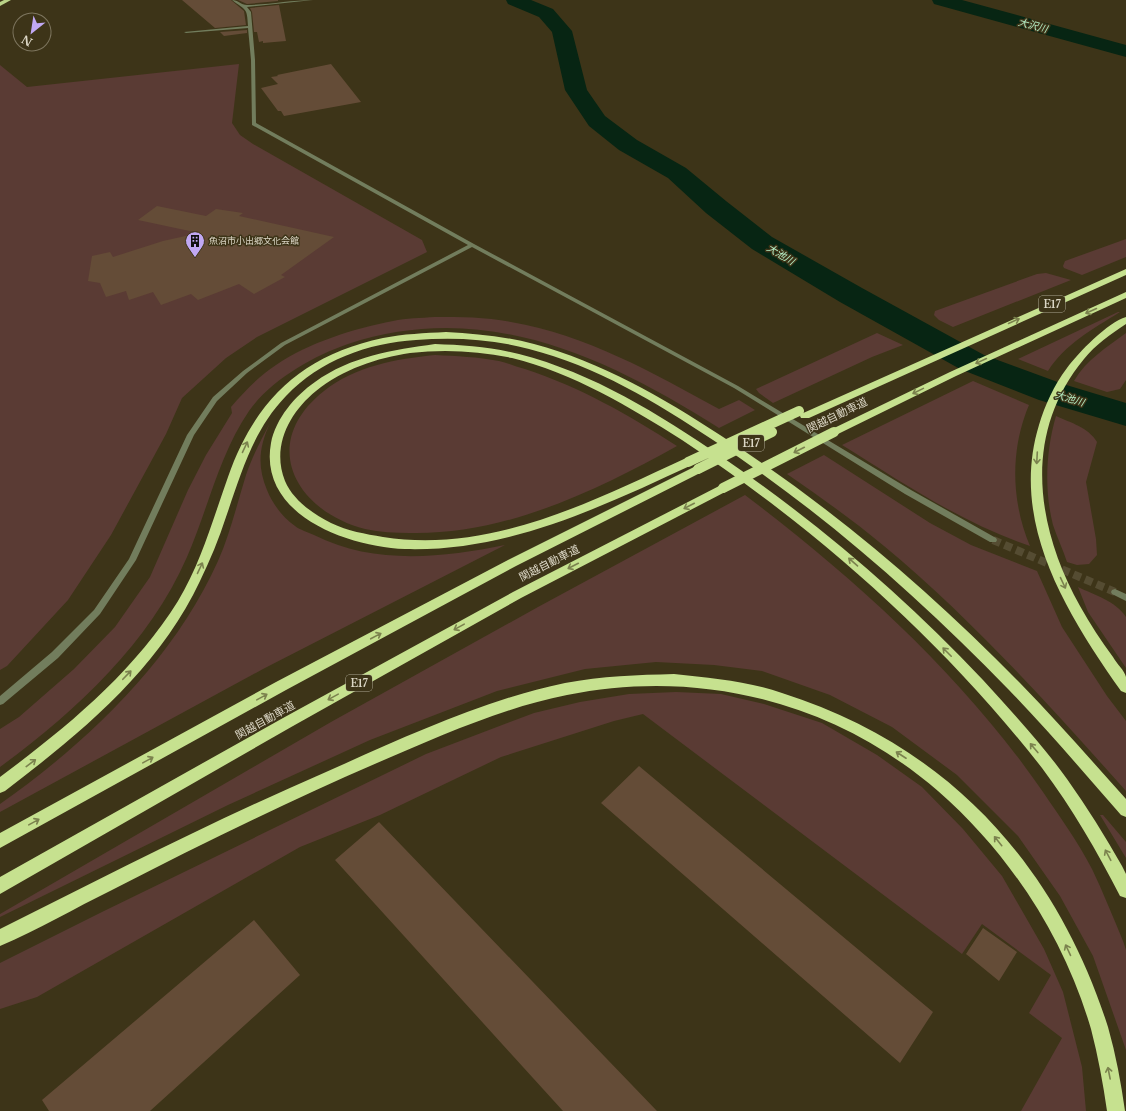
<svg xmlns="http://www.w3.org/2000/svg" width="1126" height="1111" font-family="'Libre Baskerville','Noto Sans JP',serif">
	<rect width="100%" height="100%" fill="#3d3418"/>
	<path fill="#5a3b34" d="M239,64L232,123L240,135L253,144L422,240L427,252L257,337L226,358L182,398L166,434L111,535L68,600L7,666L0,670V65L27,87Z
		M1126,239V257L1082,275L1064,268L1063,266L1065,261Z
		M1046,273L1071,280L953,327L939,320L934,315L935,311L1037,274Z
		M1118,312H1120C1093,329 1065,344 1048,371L1018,359Z
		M435,317C461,317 486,317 511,322C587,335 653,373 719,409L739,400L755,410L719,428C605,356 484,299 348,344C313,356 271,380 249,411C219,455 208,509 187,557C149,644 75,712 0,767V729L19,717L74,669L115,627L150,577L188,490L206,455L232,413L231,407C244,392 259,376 276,365C310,342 353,329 393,321C406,318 421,318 435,317Z
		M877,333L903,345L872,357L773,403L759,393L756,389Z
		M1126,333V380L1120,389L1107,392L1074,381C1086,360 1107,347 1126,333Z
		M435,355C456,356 478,357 499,361C508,363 516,367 525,369C580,387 629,415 677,446C596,491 505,535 410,533C395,533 380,532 365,529C295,511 258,443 324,391C355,366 396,359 435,355Z
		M973,381L1029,405C1010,450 1011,501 1030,546C962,523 903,483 842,445Z
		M1056,416C1071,423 1088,427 1097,442L1086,482L1096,539L1097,555L1089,564L1077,565L1067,562C1063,550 1057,537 1053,525C1044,490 1046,450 1056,416Z
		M270,423C259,447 257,466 267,490C272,503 283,518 295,526C300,530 308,532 314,535C373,565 441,558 505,545L263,669L0,812V804C88,742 173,661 218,561C230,534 237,504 246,475C252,457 261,440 270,423Z
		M824,455L930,523L971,545L1037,571L1062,627L1107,696L1126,721V791C1050,706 972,619 884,546C853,520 820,497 787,474Z
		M745,495C857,580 963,676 1043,792C1060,817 1078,842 1092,869C1103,892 1113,917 1123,941L1126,950V1050L1093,956L1060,896L1018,836L957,775L892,727L830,695L762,671L714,665L656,662L585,669L497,691L370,740L228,805L0,917V914L331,722L538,607Z
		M1078,587C1094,595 1116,601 1126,617V668L1088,612Z
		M676,692L721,694L764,704L822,723L877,755L922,787L963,829L1002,876L1044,949L1063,992L1082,1067L1086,1111H1021L1062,1038L1029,1013L1051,975L982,924L962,954L643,714L614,721L501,757L380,815L300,847L37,997L0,1009V963L104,911L426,754L534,713L580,702L629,694Z
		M1100,815H1103L1126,842V858Z"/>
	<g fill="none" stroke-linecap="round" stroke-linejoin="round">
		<path fill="#072513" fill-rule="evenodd" d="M506,0H531L553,9L572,31L587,90L605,116L637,140L686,168L726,201L772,237L862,288L984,355L1063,384L1126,403V426L1039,400L960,369L840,302L752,249L706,213L668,178L619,150L589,126L565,90L552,32L539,17L508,4Z
			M932,0H962L1126,45V57L934,4Z"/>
	</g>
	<path fill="#644c37" d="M182,0H231L244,11L246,25L215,28Z
		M238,0H278V1L247,4Z
		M279,5L286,41L263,43V41L259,42L257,32H254L252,12L250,8Z
		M247,30V33L224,36L220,32Z
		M331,64L361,102L284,116L281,111H278L261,88L278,84L271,77L278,76L277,75Z
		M157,206L206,216L216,209L243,213L239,216L334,237L281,275L285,277L254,294L239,284L198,300L191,294L161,305L153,292L129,300L126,291L106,297L100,283L88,281L92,256L110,252L113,257L163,241L199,233L138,220Z
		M639,766L933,1012L900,1063L601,803Z
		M379,822L657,1111H563L335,860Z
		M254,920L300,975L150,1111H49L42,1100Z
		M983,928L1017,952L999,981L966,954Z"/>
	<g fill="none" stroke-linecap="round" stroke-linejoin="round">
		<path stroke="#554c32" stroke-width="8" stroke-dasharray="8 4.5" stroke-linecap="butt" d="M993,540L1115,592"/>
		<path fill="#727d5d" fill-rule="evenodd" d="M232,0C238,0 241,5 247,5C268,5 291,0 313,0L247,7L251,12L255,60L256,123L474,244L738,386L911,490L996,538L997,540L996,542H990L905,494L734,388L472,247L285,345L247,373L217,401L194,435L136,560L100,614L58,658L3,704L0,705V696L52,652L94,610L129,559L187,435L213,397L243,371L281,343L468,245L252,125L251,60L248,28L186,33L184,32L248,26C247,7 246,11 232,0Z
			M1115,589L1126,594V601L1112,594L1111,592L1112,590Z"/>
		<path fill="#bad388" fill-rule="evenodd" d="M4,0H11L0,6V2Z"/>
		<path fill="#c6e18f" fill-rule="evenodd" d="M1126,269V275L809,418H801L800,416L801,414Z
			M1126,292V298L956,376L838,434L834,435L829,432L830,430L950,372Z
			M1126,317V324C1111,334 1095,345 1084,359C1022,434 1036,527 1080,606C1090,624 1101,641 1113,657C1116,663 1125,671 1126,677C1126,682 1126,688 1126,693L1121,691C1067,614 1009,523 1039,425C1045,405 1054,385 1067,368C1078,353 1108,322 1126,317Z
			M446,332C476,334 505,336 534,344C601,362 662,397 720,435C829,505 929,590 1020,683C1057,721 1091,760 1126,799V817L1121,815C1084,773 1048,730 1009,690C919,597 821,511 713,440C656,402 596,366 529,349C492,339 454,337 416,340C368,343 320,360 286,396C253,430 241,474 226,517C219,539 210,560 200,581C158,670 82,732 5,791L0,793V777C67,727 133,673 178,601C201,563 213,519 228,477C255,400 302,355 383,338C403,334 425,333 446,332Z
			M435,344C463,345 491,347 519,354C593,373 659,414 722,457C817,522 904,596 983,680C1012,712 1042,744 1067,779C1087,807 1105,836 1122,866L1126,874V898L1120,896C1097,851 1072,808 1042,768C942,640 817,529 682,440C630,407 573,373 512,358C478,351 445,349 410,353C377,358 343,369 316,391C290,412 271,446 285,481C293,500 313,514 331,523C348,531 365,534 383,537C489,554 591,502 684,459H692L693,462L692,465C601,507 508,552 405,549C348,547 258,515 271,443C276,418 295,396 315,382C351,356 393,350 435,344Z
			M698,465L702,466L703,469L702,472L516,566L286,690L0,848V833L276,682L508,560Z
			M723,484L727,485L729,488L727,491L521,598L293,726L0,894V877L283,718L513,592Z
			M674,674C711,678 747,681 782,693C947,745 1056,864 1108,1027C1116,1055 1121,1083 1125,1111H1107C1103,1083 1098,1056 1091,1029C1064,937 1010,854 938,791C835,702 700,668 567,695C501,708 438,737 377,763C287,802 199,845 112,890C75,908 38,930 0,946V929C108,875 215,820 326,772C403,738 483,700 565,683C602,676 638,675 674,674Z"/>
		<path stroke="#c6e18f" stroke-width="10" d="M688,462L799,411
			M698,469L772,432
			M723,488L834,432"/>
	</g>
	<defs><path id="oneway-shaft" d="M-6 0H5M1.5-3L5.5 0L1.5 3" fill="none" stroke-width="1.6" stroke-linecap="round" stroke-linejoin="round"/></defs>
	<g stroke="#7b824e">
		<use href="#oneway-shaft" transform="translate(1091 311) rotate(156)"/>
		<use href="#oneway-shaft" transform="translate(1014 321) rotate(-24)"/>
		<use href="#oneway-shaft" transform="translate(981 361) rotate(155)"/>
		<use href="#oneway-shaft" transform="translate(918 391) rotate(154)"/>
		<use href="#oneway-shaft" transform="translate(245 447) rotate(-65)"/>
		<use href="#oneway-shaft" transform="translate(799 450) rotate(153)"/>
		<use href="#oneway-shaft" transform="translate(1037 458) rotate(93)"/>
		<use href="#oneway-shaft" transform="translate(689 506) rotate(153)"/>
		<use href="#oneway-shaft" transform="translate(853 562) rotate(-139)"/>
		<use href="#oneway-shaft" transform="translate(573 566) rotate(153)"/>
		<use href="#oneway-shaft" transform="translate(200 568) rotate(-65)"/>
		<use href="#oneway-shaft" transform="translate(1063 583) rotate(65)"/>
		<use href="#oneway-shaft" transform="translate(459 627) rotate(151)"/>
		<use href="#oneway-shaft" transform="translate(376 636) rotate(-28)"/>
		<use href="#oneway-shaft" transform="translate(947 652) rotate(-135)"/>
		<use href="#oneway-shaft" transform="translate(127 675) rotate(-46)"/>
		<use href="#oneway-shaft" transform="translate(262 697) rotate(-29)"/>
		<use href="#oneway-shaft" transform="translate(333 697) rotate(151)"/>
		<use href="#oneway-shaft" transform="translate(1034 748) rotate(-130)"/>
		<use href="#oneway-shaft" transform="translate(901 755) rotate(-147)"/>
		<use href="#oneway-shaft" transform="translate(148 760) rotate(-29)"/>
		<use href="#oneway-shaft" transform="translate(31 763) rotate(-37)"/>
		<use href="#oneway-shaft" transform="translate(34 822) rotate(-29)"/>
		<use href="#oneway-shaft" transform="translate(998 841) rotate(-129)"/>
		<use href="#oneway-shaft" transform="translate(1108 855) rotate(-118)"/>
		<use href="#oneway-shaft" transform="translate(1068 950) rotate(-115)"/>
		<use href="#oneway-shaft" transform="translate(1109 1073) rotate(-101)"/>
	</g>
	<defs>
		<symbol id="building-pin" viewBox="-11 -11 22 30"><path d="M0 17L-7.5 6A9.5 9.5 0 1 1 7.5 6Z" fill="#c1a8f3" stroke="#3d3418"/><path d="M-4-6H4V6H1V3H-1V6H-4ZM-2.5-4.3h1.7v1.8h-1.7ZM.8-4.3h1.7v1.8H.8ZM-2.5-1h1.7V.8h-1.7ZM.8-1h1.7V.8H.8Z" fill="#111"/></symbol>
	</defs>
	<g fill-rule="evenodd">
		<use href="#building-pin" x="184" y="230" width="22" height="30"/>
	</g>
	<g text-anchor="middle" stroke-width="3" stroke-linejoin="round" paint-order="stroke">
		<g font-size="9" fill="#dcd7c6" stroke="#3d3418" text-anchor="start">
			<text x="209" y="244">魚沼市小出郷文化会館</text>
		</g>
		<g font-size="10" font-style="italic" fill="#b4edc5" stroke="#3d3418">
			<text transform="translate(1033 25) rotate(15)" y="4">大沢川</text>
			<text transform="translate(781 254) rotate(31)" y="4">大池川</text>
			<text transform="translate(1070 398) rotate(17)" y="4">大池川</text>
		</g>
		<g fill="#3d3418" stroke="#aca692" stroke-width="1">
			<rect x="1039" y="296" width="26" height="16" rx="3"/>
			<rect x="738" y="435" width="26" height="16" rx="3"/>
			<rect x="346" y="675" width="26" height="16" rx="3"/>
		</g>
		<g font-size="10" font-weight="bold" fill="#dcd7c6">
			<text x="1052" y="308">E17</text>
			<text x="751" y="447">E17</text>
			<text x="359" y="687">E17</text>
		</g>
		<g font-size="11" fill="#dcd7c6" stroke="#3d3418">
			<text transform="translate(837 415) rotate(-26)" y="4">関越自動車道</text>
			<text transform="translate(549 563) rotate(-27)" y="4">関越自動車道</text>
			<text transform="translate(265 720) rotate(-29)" y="4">関越自動車道</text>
		</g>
	</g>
	<g transform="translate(32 32) rotate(210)"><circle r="19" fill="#3d3418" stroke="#7d755e"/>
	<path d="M0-3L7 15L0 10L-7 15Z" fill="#c1a8f3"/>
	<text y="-6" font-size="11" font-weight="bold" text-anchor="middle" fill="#dcd7c6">N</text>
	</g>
</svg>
